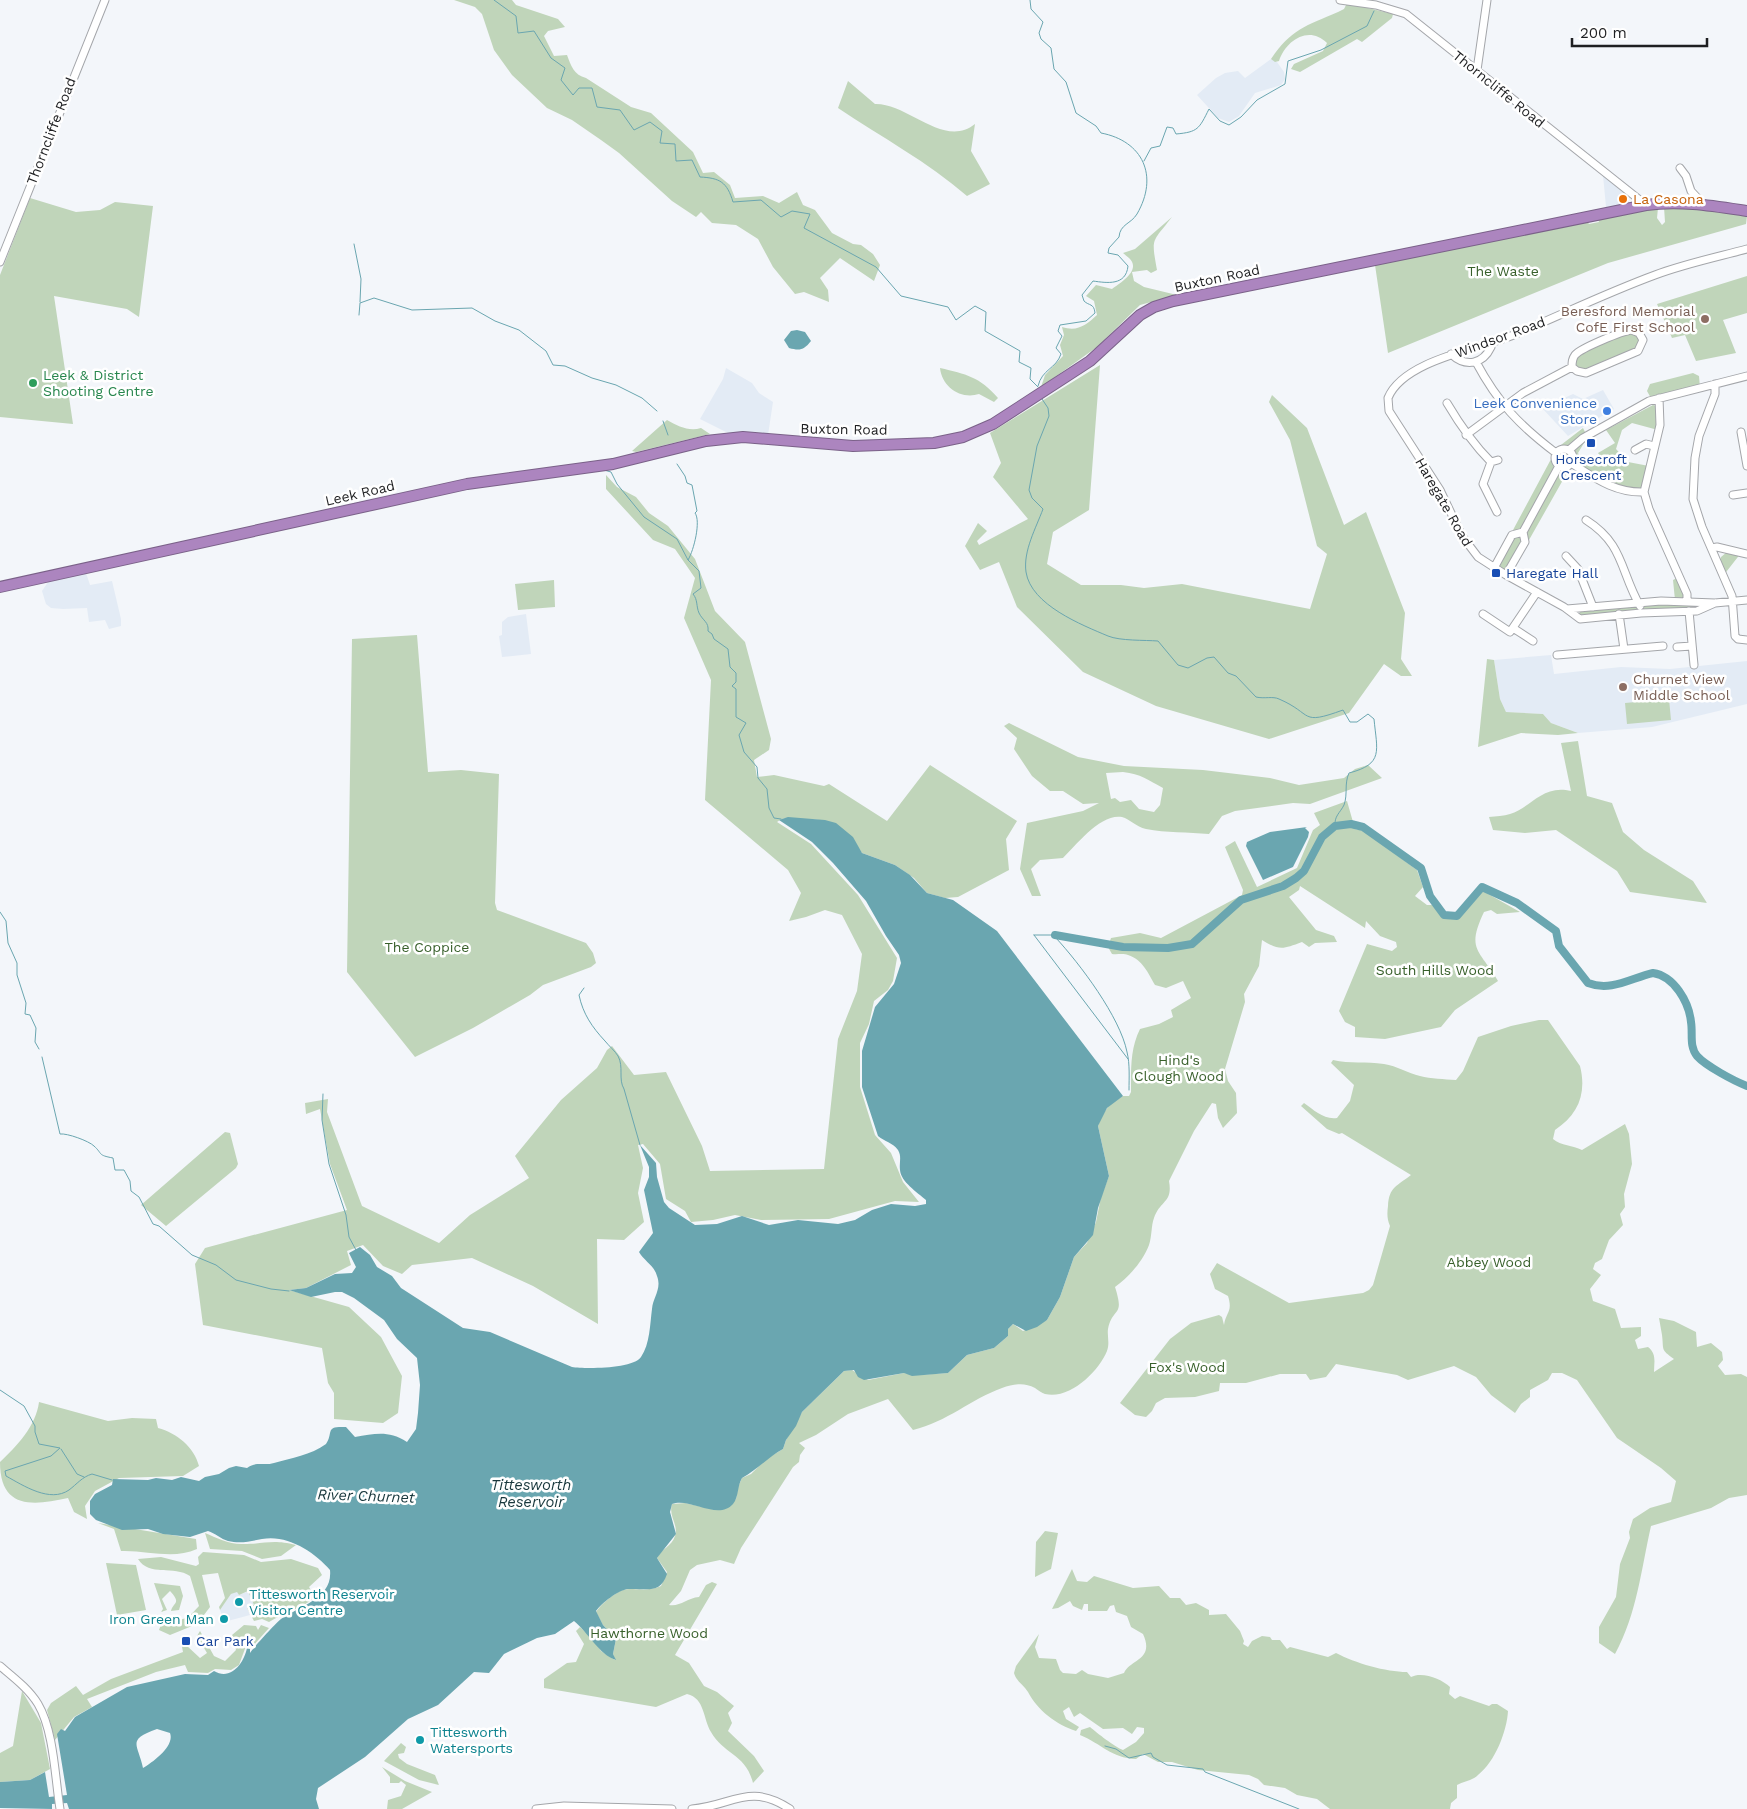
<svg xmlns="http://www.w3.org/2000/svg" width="1747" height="1809" font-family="'Work Sans',sans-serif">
	<rect width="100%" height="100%" fill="#f3f6fa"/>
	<path fill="#e3ebf5" d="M1271,59L1277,62L1284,72L1285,79L1281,85L1255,93L1239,116L1229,122L1218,118L1197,95L1216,78L1225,73L1238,71L1245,78Z
		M1603,175L1627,194L1629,204L1606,207Z
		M726,368L752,383L759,393L773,402L768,435L728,433L700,419L723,379Z
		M1603,390L1614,409L1568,436L1542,408L1573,394L1583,399Z
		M86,573L90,585L112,581L121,619V626L109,629L105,620L89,622L87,608L63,609L51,608L46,604L42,591L48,582Z
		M526,614L531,654L502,657L499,636L502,635V622L508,617Z
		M1551,655L1554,674L1621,667L1670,669L1747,661V704L1652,727L1578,733L1551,723L1543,714L1506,712L1500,699L1494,660Z
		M237,1591L239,1595L249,1591L254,1605L247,1608L250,1615L224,1622L220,1610L231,1594Z"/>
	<path fill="#c0d5ba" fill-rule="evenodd" d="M454,0H512L516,5L558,19L565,27L548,31L544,36L554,56L567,55C571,66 574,75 586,78L631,107L651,113L693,152L703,173L714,172L730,185L735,198L763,196L779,203L797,192L803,205L815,210L832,233L853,244L861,245L873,254L880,265L874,281L840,258L820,278L828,290L829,302L804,292L795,294L773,267L758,239L736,225L712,223L701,212L696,217L672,201L619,153L601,140L572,120L547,108L512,75L494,50L482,14L475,7Z
		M1347,3L1393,14L1392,18L1362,42L1357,39L1300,72L1291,69L1294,64L1323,51L1327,43C1309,25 1286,40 1279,61L1275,62L1271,59C1291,29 1306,26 1338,12L1344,9Z
		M848,81L875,104C908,103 944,149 975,124L971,151L990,184L967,196C928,162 881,137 838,108Z
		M30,198L76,212L100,210L115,202L153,206L139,317L127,309L54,296L73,424L0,417V275Z
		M1664,207L1712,210L1747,216L1746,224L1608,263L1388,353L1375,265L1587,221L1589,224L1599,222L1598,219L1658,208L1657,218L1662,225L1665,222Z
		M1172,217C1152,243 1151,237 1157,270L1151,273L1147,270L1132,272L1134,281L1144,287L1177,295L1140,305L1097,347L1041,387L1045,375L1063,356L1060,345L1064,335L1062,327C1078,332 1086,325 1097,315L1094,301L1086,296L1096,285L1112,289C1120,283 1142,270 1129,258C1127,256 1125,255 1123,253L1135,249Z
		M1747,276V313L1723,320L1736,353L1696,361L1685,335L1672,338L1657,304Z
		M1628,332H1634L1641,340L1637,349L1586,372L1575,367L1577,355Z
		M1100,365L1089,510L1053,532L1047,564L1081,585H1121L1144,588L1182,584L1310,609L1327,554L1317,546L1290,440L1269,402L1272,395L1307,428L1344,525L1366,512L1405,613L1401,659L1412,676H1401L1384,664L1349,713L1269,739L1156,706L1083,672L1017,607L999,562L980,570L965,546L978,523L987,531L977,541L979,545L1028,519L993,477L1001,463L990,433Z
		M940,368C966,374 980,377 998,398L994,402L979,394C961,400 942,387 940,368Z
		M1693,373L1699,376L1700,388L1652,400L1647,391L1650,384Z
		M1653,405L1661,407L1658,430L1632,423L1622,430L1616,449L1628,462L1649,466L1644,492L1622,491L1578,464L1573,457L1567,466L1568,471L1529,540L1513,530L1550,461L1560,450L1557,448L1583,428L1587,436L1583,438L1584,443L1578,453L1585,465L1600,456L1598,453L1615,443L1606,430Z
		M667,420C678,426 689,432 701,428L710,434L636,452L632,451Z
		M606,475L617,487L636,497L649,513L668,526L695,559L715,611L745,642L771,739L769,750L754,760L757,777L774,775L824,786L829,784L887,821L930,765L1017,821L1006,839L1009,870L958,897L945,898L927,893L914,878L895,865L862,853C843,826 833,818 799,819C790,819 784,816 777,822L811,844L858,895L897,958L893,981L888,990L874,1001L869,1024L860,1043V1087L875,1135L891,1153L903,1182L919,1202L895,1201L829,1219L761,1220L735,1215L713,1220L691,1222L685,1211L666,1199L660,1164L643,1144L638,1145L643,1168L638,1193L644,1222L624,1240L597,1239L598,1324L533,1286L472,1258L412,1265L402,1274L383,1266L363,1245L347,1251L351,1265L306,1288L289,1290L349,1307L381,1337L402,1376L398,1413L383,1423L334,1419V1393L328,1383L322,1348L203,1325L195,1264L205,1248L347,1210L330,1164L320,1109L306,1114L305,1103L328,1099L327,1112L362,1206L439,1243L470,1215L529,1178L515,1156L561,1100L597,1068L607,1050L612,1046L634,1075L666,1072L702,1146L710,1171L824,1169L838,1039L857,991L862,954L842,915L825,910L806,917L789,921L801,893L788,870L705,800L711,680L684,618L695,578L675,549L653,540L606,489Z
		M1516,534L1524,537L1505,571L1499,569L1498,563Z
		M1727,552L1741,553L1723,576L1719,565L1721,557Z
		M1679,577L1687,600L1700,601L1701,609L1584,619L1579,614L1582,608L1675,600L1673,580Z
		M554,580L555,607L518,610L515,584Z
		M417,635L428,772L461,770L499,774L495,903L497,910L586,943L593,953L596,963L591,967L543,985L530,995L473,1028L415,1057L347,972L352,639Z
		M1487,659L1494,660L1500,699L1506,712L1543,714L1551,723L1578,733L1558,735L1521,733L1478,747Z
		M1669,699L1671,720L1627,724L1625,703Z
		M1009,723L1078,757L1124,766L1203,770L1270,778L1299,785L1344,778L1355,769L1368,765L1382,778L1310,804L1293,803L1235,811L1222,816L1209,834C1188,832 1166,833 1146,829C1136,827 1130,819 1122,817C1101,813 1076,845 1063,858L1040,860L1031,869L1041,896H1032L1020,869L1027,823L1083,811L1099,803L1083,804L1063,791H1050L1032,776L1014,749L1017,738L1004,726ZM1123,772C1141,774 1148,780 1163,788L1160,805L1154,812L1139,809L1131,800L1120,802L1115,798L1111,799L1106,773Z
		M1578,741L1587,796L1612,803L1623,832L1644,850L1693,881L1707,903L1630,892L1617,871L1556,830L1525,833L1493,830L1489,817C1496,816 1504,816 1510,814C1531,808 1542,784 1571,791L1561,743Z
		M1347,801L1355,829L1364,831L1417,870L1423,887L1415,896L1427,905H1432L1442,916L1457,917L1468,903L1469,905L1483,891L1520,912L1497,914L1491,910L1484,912C1466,950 1479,949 1498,981L1455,1010L1441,1027L1385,1039L1355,1037V1027L1345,1022L1339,1011L1367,944L1392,951L1397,947L1396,942L1380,936L1366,921L1365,928L1300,886L1299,890L1289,897L1316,930L1334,936L1337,942L1315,943L1309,947L1302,942C1283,949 1280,951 1262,940L1259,966L1244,994L1245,1002L1225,1069L1228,1081L1236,1093L1237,1113L1223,1128L1218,1118L1216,1104L1212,1103L1194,1131L1169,1181C1173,1203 1160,1200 1154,1218C1151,1226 1152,1236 1149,1245C1143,1261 1129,1277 1115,1287C1125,1318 1113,1306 1108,1329C1107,1336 1110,1343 1107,1351C1099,1371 1070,1400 1045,1394C1042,1393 1038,1390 1035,1388C1024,1382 1014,1384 1002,1388C971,1399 947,1422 913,1430L888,1399L848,1414L816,1435L799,1443L805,1448L800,1455L799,1462L793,1467L741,1548L734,1564L720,1560L697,1565L690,1570L681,1591L669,1605C680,1607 687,1598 699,1597L706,1585L712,1582L717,1584L675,1655L689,1663L704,1686L717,1692L734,1706L728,1713L732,1723L728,1731L754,1756L764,1771L753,1783C746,1754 723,1754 711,1732C703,1719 705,1698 687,1694L656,1707L544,1688V1679L567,1663L576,1662L584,1644L576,1631L580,1627L593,1639L601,1651L615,1660L613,1654L616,1639L603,1625L596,1612C602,1603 618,1589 629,1589C641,1589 649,1591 661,1586L667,1572L657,1558C661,1549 672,1546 675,1536C679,1525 668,1516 672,1504L685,1503L716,1510L736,1499L738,1487L742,1478L751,1474L766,1459L783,1449L786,1440L802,1412L844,1371L852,1370L868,1380L904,1373L917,1375L948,1373L967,1355L994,1348L1008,1336V1329L1013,1324L1023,1331L1047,1320L1060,1297L1074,1257L1087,1243L1096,1222L1101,1197L1109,1176L1098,1126L1101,1117L1110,1104L1123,1096H1129L1131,1092C1131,1070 1130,1049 1140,1029L1159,1024L1173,1017L1171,1010L1191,998L1183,981L1166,988L1155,985C1148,973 1143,960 1128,955C1123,953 1117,955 1112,954L1108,947L1111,938L1140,933L1161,938L1242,895L1243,890L1225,847L1235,841L1257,887L1297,868L1313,830L1320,825L1314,813Z
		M1539,1020H1548L1580,1066C1587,1094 1578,1115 1555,1130L1553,1139C1561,1146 1573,1145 1582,1150L1625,1124L1629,1134L1632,1164L1624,1194L1625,1207L1620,1214L1623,1225L1609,1240L1602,1259L1595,1263L1593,1269L1601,1275L1590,1289L1593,1301L1615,1309L1621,1328L1641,1327V1336L1635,1340L1638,1349L1648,1347C1657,1354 1654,1363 1654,1372L1674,1359C1660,1349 1664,1350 1662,1335C1661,1329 1660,1324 1659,1318L1674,1321L1696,1332L1697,1347L1711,1343L1722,1352L1723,1360L1718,1366L1725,1375L1741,1374L1747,1377V1495L1729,1498L1711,1508L1651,1526C1641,1570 1637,1614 1615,1654L1599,1643V1627L1616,1597L1620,1564L1630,1538L1629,1532L1633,1519L1650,1508L1671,1502L1676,1481L1661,1468L1617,1438L1577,1380L1562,1373H1552L1548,1380L1530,1390V1397L1521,1404L1515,1413L1491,1395L1476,1377L1454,1366L1408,1380L1397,1375L1336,1364L1326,1377L1310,1380L1306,1374H1280L1246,1383H1220L1219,1391L1195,1397L1165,1398L1156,1403L1152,1411L1146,1417L1135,1415L1120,1403L1170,1339L1191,1323L1219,1315L1222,1317L1224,1325C1226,1312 1233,1312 1228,1296L1215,1289L1210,1274L1217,1263L1289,1303L1363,1293L1369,1290L1373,1285L1390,1226C1387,1219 1387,1214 1388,1206C1389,1187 1397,1186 1411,1175L1342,1133L1339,1134L1327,1129L1301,1106L1304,1103C1314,1110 1324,1120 1337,1118L1350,1101L1354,1085L1331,1063L1333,1060C1350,1064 1366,1061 1384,1064C1397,1066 1408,1073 1420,1076C1431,1079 1444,1079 1456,1080L1463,1071L1478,1037L1511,1026Z
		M225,1132L230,1133L238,1164L236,1168L166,1226L141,1205Z
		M39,1402L108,1421L132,1418L156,1419L158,1428C177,1433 194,1447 199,1466L183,1476L119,1478L95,1491L85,1506L87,1519L74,1512L68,1498C32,1506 0,1509 0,1462C17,1446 36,1426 39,1402Z
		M98,1523L196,1539L197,1549C173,1560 147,1550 121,1551L114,1529Z
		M1045,1531L1058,1533L1051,1569L1035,1577L1036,1542Z
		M205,1533C217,1538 230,1545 244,1544C266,1544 272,1539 296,1545L281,1556L262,1559L242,1551L210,1549Z
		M203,1552L244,1555L261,1562L291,1559L318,1568L322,1575L309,1587L315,1597C301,1609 284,1613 269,1622L262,1619L254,1621L247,1608L254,1605L248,1591L239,1595L237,1592L231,1594L220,1610L219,1607L225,1598L218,1573L202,1575L210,1607L197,1624L170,1635L159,1630L162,1622L168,1624L170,1620C184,1622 190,1616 199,1606L190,1576C174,1565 149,1577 138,1559L161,1557L196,1566L199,1564L198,1557Z
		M106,1563L136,1565L146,1610L117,1615Z
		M1072,1569L1077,1581L1087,1582L1094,1576L1133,1588L1159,1586L1170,1598H1180L1186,1605L1196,1603L1209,1610V1615L1226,1614L1240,1631L1244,1641L1243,1644L1248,1647L1252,1641L1262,1636L1270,1637L1272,1640H1280L1287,1649L1290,1647L1328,1657L1336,1653C1355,1663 1386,1672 1407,1672L1411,1677C1422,1671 1442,1679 1450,1687L1449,1694L1455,1699L1460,1696L1489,1706L1492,1704H1497L1508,1711C1507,1731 1495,1762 1478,1775C1472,1781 1464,1781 1457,1785V1798L1451,1803L1450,1809H1330L1317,1799L1297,1795L1285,1788L1264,1785L1258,1779L1249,1775L1198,1770L1172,1762H1158L1143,1754L1136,1759C1111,1758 1102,1744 1080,1735L1081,1730L1090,1727C1097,1733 1115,1747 1123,1750L1136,1742L1144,1733V1728L1137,1727L1132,1734L1123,1728L1103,1729L1080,1713L1074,1717L1069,1707L1063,1711L1066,1719L1079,1727L1076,1731C1057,1725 1037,1710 1028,1692C1024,1685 1016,1681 1014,1673L1016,1666L1039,1634L1035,1647L1039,1658L1056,1659L1060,1670L1063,1673L1076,1674L1082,1670L1088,1674L1108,1678L1124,1673C1130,1659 1155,1660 1143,1634L1131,1627L1127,1616L1116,1612L1114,1605L1110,1606L1107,1611H1088V1604H1084L1082,1610L1073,1606L1070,1601L1058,1608L1052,1609Z
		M154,1583L180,1586L183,1596L179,1610L171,1611C173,1602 182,1604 170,1591L162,1599L167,1610L161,1612L163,1609Z
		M244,1625L256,1626L258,1630L261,1625L269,1628L251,1648L246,1646L239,1665L231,1670L215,1669L208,1673L188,1672L185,1665L156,1672L87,1699L92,1707L74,1717L55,1740L47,1710L51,1703L76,1686L83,1695L111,1679L183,1652L180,1637L187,1640L186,1645L200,1658L207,1653L197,1636L200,1631L214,1656L225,1661L236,1650L232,1635Z
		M22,1691L41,1723L50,1769L30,1780L0,1782V1753L13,1746Z
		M401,1743L406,1747L404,1753L398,1754L399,1758L407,1764L435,1775L439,1785L419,1780L384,1761Z
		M382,1767L405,1781L432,1792L402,1809H387L388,1800L401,1796L406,1785L401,1781L399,1783H390V1777Z"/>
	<path fill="#6aa6b0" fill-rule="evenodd" d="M797,330L805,332L811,341C804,350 800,351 789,348L784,340L791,331Z
		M788,817L825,820L836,823L853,837L862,853L895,865L910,875L927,893L953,900L997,931L1123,1096L1107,1108L1098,1126L1109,1176L1098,1208L1093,1235L1074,1257L1060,1297L1047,1320L1037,1327L1026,1331L1013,1324L1008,1329V1336L994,1348L967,1355L948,1373L912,1376L904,1373L864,1380L858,1377L854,1370L844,1371L802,1412L796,1426L786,1440L783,1449C768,1457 757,1470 742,1478C737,1486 739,1497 733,1504C718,1521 690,1497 672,1504L670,1512L676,1534L657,1558L667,1574C660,1595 646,1588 628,1589C618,1590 602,1603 596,1611L603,1625L616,1639L613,1654L616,1660C599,1655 588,1632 574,1621L555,1634L537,1638L504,1654L489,1673L474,1672L438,1705L408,1719L365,1757L318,1788L316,1799L319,1809H69L67,1803L52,1804V1809L0,1808V1782L30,1780L45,1772L49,1797L67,1795L57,1734L61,1729L65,1731L75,1717L127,1687L185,1674L208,1675L214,1671C231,1681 244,1663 247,1648L250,1649V1653C253,1648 276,1623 281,1619C299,1606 333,1599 330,1570C315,1552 287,1534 262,1539C251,1541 241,1544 228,1541C221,1539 215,1533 208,1531L190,1537L163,1534L148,1529L122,1530L96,1520L90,1514V1501L95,1494L112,1485L113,1479L148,1480L156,1478L172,1480L181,1477L199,1481L205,1477L219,1474L229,1468L236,1466L247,1468C256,1461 264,1466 274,1463C291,1458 311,1455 326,1444C334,1432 324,1426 346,1427L355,1437C375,1434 388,1430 407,1442L416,1429L418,1413L420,1385L417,1358L397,1339L384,1320L354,1298L342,1292H335L311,1297L289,1290L306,1288L335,1274L352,1273L356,1267L349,1253L360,1247L370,1255L377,1267L392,1276L401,1288L463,1328L490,1332L572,1367C585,1369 633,1369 641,1357C650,1344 650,1324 652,1309C653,1297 662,1289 657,1276C654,1265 644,1261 639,1252L653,1233L644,1190L649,1177V1167L640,1145L656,1163L657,1177L664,1202L669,1208L695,1225L717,1224L742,1216L769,1225L798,1220L838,1224L855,1220L872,1210L891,1204L915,1206L926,1204V1200C917,1192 901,1182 900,1170C899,1162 902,1157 898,1150C892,1142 885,1142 878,1136L862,1087V1051L875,1007L894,984L901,963L899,955L886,936L866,901L833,863L812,842L779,820ZM157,1729L170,1733C175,1746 153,1762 143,1768C138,1744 126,1740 157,1729Z
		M1307,827L1305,828L1309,832L1308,837L1293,867L1263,880L1246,846L1247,842L1270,832Z"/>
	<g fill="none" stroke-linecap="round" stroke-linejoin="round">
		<path stroke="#6aa6b0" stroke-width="1" d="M494,0L516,16L518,33L534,31L551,58L565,68L561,80L573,95L579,88H592L597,107L620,110L634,130L650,122L662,131L660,143L675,144L676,161L692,160L700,177C720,178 727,182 733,202L761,200L781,217L792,211L810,214L804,228L876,267L901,296L948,307L956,320L975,306L986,312L985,331L1020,351L1019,362L1031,368L1030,379L1038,387
			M1030,0L1031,9L1043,22L1039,33L1041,39L1051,48L1054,69L1066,82L1076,113L1096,126L1101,133C1143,141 1159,176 1137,214C1131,224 1120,224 1119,237L1109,248L1108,253L1118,255L1128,266C1126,286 1107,283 1093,281L1082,295L1084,301C1089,306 1094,303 1095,313L1086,321L1060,325L1058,331L1062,336L1056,348L1061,354C1056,369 1042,369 1038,386
			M1144,161L1151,148L1160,146L1167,127L1173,128L1176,134C1198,132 1199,129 1209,109L1220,121L1229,125L1241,117L1257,100L1285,84L1288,61L1321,50L1367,26L1374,11
			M354,244L361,279L360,302
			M359,315L360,303L374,298L412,310L472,308L495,321L519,330L546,351L553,365L565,366L592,378L616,385L642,398L657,411
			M1042,399L1048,408L1049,416L1037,446L1029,490L1032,498L1043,509C1036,528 1023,551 1026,572C1031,605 1082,625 1108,636C1120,641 1145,640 1158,641L1178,665L1188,668L1207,658L1214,657L1228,673L1236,676L1256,697C1264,699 1273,696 1279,699C1314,714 1299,726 1343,710L1350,722H1357L1368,714L1374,719C1377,751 1384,764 1349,773C1344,784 1348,794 1344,805C1340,813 1334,816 1335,826
			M663,421L668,435
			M604,470L611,472L617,484L644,517L677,539L688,560C694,550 701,521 695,513L697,511L692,485L687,483L685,476L677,464
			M688,560L699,571L701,588L693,594C698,600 696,606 699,613C703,621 709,622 708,631L712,634L714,639L728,649L730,667L736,673V682L732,686L736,689V717L746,723L739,735L744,752L757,767L758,778L767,789L769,808L774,818L781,819
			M0,912L6,921L8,943L17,963V975L26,1003L25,1014L30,1015L36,1028L35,1042L39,1049
			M1034,935L1128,1059
			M1034,935H1052
			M1056,938C1080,964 1120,1017 1127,1052C1130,1064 1129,1078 1129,1090
			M584,988L579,995C583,1014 592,1027 605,1041C609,1046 615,1051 618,1056C624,1067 618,1079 624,1089L640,1145
			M42,1057L60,1134C67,1133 89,1141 94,1146C103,1154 97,1155 113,1158L115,1170H124L130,1181L131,1191L139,1197L153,1224L159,1226L192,1255L216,1265L236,1280L271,1289L289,1291
			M323,1094L322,1120L329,1164L346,1215L349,1237L356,1250
			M0,1390L24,1406L35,1426V1432L39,1444L60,1448L51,1456L5,1471L6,1476C24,1486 50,1503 69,1490C77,1484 82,1477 92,1474L112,1480
			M61,1449L77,1474L84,1477
			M1105,1746L1116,1749L1129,1758L1151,1753L1153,1757L1167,1765L1203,1769L1205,1772L1299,1809"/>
		<path stroke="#6aa6b0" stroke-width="8" d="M1055,935L1123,947L1168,948L1192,944L1241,900L1283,886L1296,878L1304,871L1322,837L1335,826L1351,824L1363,827L1421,868L1430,896L1444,915L1457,916L1482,887L1517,903L1556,931L1559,946L1588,983C1611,992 1631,978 1653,973C1674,976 1689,1002 1691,1022C1693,1034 1689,1046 1697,1056C1706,1066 1734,1081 1747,1086"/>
		<defs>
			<path id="minor" d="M1340,0L1376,5L1406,14L1646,205
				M1477,70L1487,0
				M1680,168L1686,176L1691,191L1704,205
				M0,262L105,0
				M1632,330L1639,333L1643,340L1638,351L1586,373L1577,371L1572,367C1572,362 1572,359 1575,355C1581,348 1622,331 1632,330Z
				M1451,354C1466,368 1483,364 1491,347L1490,343
				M1476,362C1498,403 1519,425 1556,453
				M1715,384V394L1699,436L1695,458L1693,499L1702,527L1732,596L1735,636L1738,639L1747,640
				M1659,398L1660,425L1644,492L1649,509L1687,594V600
				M1447,403C1460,425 1473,444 1491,462L1498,460
				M1741,432L1747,466
				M1466,435L1523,393L1572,367
				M1555 458a9 9 0 1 1 18 0a9 9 0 1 1-18 0Z
				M1569,450L1583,438L1649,401L1747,376
				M1635,450L1646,444L1654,446
				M1491,462L1483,484L1497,512
				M1571,463C1595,478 1615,493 1644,492
				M1733,495L1747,493
				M1586,520C1624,544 1620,571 1640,606
				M1523,532L1559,466
				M1712,548L1717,547L1747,554
				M1566,556L1578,569L1593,607
				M1494,568L1512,535L1523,532L1525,542L1506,575
				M1715,603L1697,611L1641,613L1580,619L1564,607L1506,575L1478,557L1462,536L1440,490L1389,411L1388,398C1403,361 1477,349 1511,336C1559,316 1606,293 1655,275C1684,264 1717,257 1747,249
				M1567,609L1661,601L1715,603L1747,600
				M1689,611L1694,665
				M1483,614L1510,632L1537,592
				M1619,614L1624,649
				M1513,628L1533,641
				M1677,647L1692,646
				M1557,655L1663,646
				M0,1666C13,1677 29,1689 38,1704C54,1731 55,1778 60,1809
				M536,1809L564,1806L672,1809
				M692,1809C732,1806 749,1782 790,1809"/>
			<path id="highway" d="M0,587L467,484L613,464L706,441L743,437L853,446L934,443L963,437L993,424L1067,376L1090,361L1140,315L1154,307L1173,301L1646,205C1680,200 1714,206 1747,211"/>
		</defs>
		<use href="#minor" stroke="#a4a6aa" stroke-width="9"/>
		<use href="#highway" stroke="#7a6188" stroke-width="12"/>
		<use href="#minor" stroke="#fff" stroke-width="7"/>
		<use href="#highway" stroke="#ac85bf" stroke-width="10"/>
	</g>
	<circle fill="#e8710a" stroke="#fff" stroke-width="2" cx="1623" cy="199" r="5"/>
	<g fill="#8d6e63" stroke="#fff" stroke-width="2">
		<circle cx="1705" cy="319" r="5"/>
		<circle cx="1623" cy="687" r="5"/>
	</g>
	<circle fill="#2e9e5b" stroke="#fff" stroke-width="2" cx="33" cy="383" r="5"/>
	<circle fill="#3f7fe0" stroke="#fff" stroke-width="2" cx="1607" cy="411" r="5"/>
	<g fill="#1a4fb4" stroke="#fff" stroke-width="2">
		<rect x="1586" y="438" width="10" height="10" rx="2.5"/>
		<rect x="1491" y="568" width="10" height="10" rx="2.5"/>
		<rect x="181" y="1636" width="10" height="10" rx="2.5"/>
	</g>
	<g fill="#0f9aa8" stroke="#fff" stroke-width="2">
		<circle cx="239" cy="1602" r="5"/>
		<circle cx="224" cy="1619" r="5"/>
		<circle cx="420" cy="1740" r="5"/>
	</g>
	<g text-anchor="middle" stroke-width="5" stroke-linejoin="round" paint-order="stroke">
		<g font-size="14" fill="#1e1f21" stroke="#fff">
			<text transform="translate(1499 89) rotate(39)" y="5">Thorncliffe Road</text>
			<text transform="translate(51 131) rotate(-69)" y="5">Thorncliffe Road</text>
			<text transform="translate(1217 278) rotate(-12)" y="5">Buxton Road</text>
			<text transform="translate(1500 337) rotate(-20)" y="5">Windsor Road</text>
			<text transform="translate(844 429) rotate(1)" y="5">Buxton Road</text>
			<text transform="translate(360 493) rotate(-13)" y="5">Leek Road</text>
			<text transform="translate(1444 502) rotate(60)" y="5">Haregate Road</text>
		</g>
		<g font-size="14" fill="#c56008" stroke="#fff" text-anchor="start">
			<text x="1633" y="204">La Casona</text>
		</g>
		<g font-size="14" fill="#375f2a" stroke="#fff">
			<text x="1503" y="276">The Waste</text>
			<text x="427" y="952">The Coppice</text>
			<text x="1435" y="975">South Hills Wood</text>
			<text x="1179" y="1065">Hind's<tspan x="1179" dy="16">Clough Wood</tspan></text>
			<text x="1489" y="1267">Abbey Wood</text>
			<text x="1187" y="1372">Fox's Wood</text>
			<text x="649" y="1638">Hawthorne Wood</text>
		</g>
		<g font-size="14" fill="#785e54" stroke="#fff" text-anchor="end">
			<text x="1695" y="316">Beresford Memorial<tspan x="1695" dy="16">CofE First School</tspan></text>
			<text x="1633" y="684" text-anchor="start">Churnet View<tspan x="1633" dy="16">Middle School</tspan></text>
		</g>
		<g font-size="14" fill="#27864d" stroke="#fff" text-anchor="start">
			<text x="43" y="380">Leek &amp; District<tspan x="43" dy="16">Shooting Centre</tspan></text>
		</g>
		<g font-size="14" fill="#366cbe" stroke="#fff" text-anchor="end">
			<text x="1597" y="408">Leek Convenience<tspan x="1597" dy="16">Store</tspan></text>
		</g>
		<g font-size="14" fill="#164399" stroke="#fff" text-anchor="start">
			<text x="1591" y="464" text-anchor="middle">Horsecroft<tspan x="1591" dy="16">Crescent</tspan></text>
			<text x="1506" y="578">Haregate Hall</text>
			<text x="196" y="1646">Car Park</text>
		</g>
		<g font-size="14" fill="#0d838f" stroke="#fff" text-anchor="start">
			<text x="249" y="1599">Tittesworth Reservoir<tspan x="249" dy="16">Visitor Centre</tspan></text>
			<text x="214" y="1624" text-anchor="end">Iron Green Man</text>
			<text x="430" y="1737">Tittesworth<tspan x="430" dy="16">Watersports</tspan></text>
		</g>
		<g font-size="15" font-style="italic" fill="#18373c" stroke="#fff">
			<text x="531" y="1490">Tittesworth<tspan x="531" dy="17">Reservoir</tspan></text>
			<text transform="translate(366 1496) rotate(2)" y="5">River Churnet</text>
		</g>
	</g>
	<path d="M1572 38v8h135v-8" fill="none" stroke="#1e1f21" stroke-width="2.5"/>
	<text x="1580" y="38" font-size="15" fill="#1e1f21" stroke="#ffffff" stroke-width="4" paint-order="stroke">200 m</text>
</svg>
